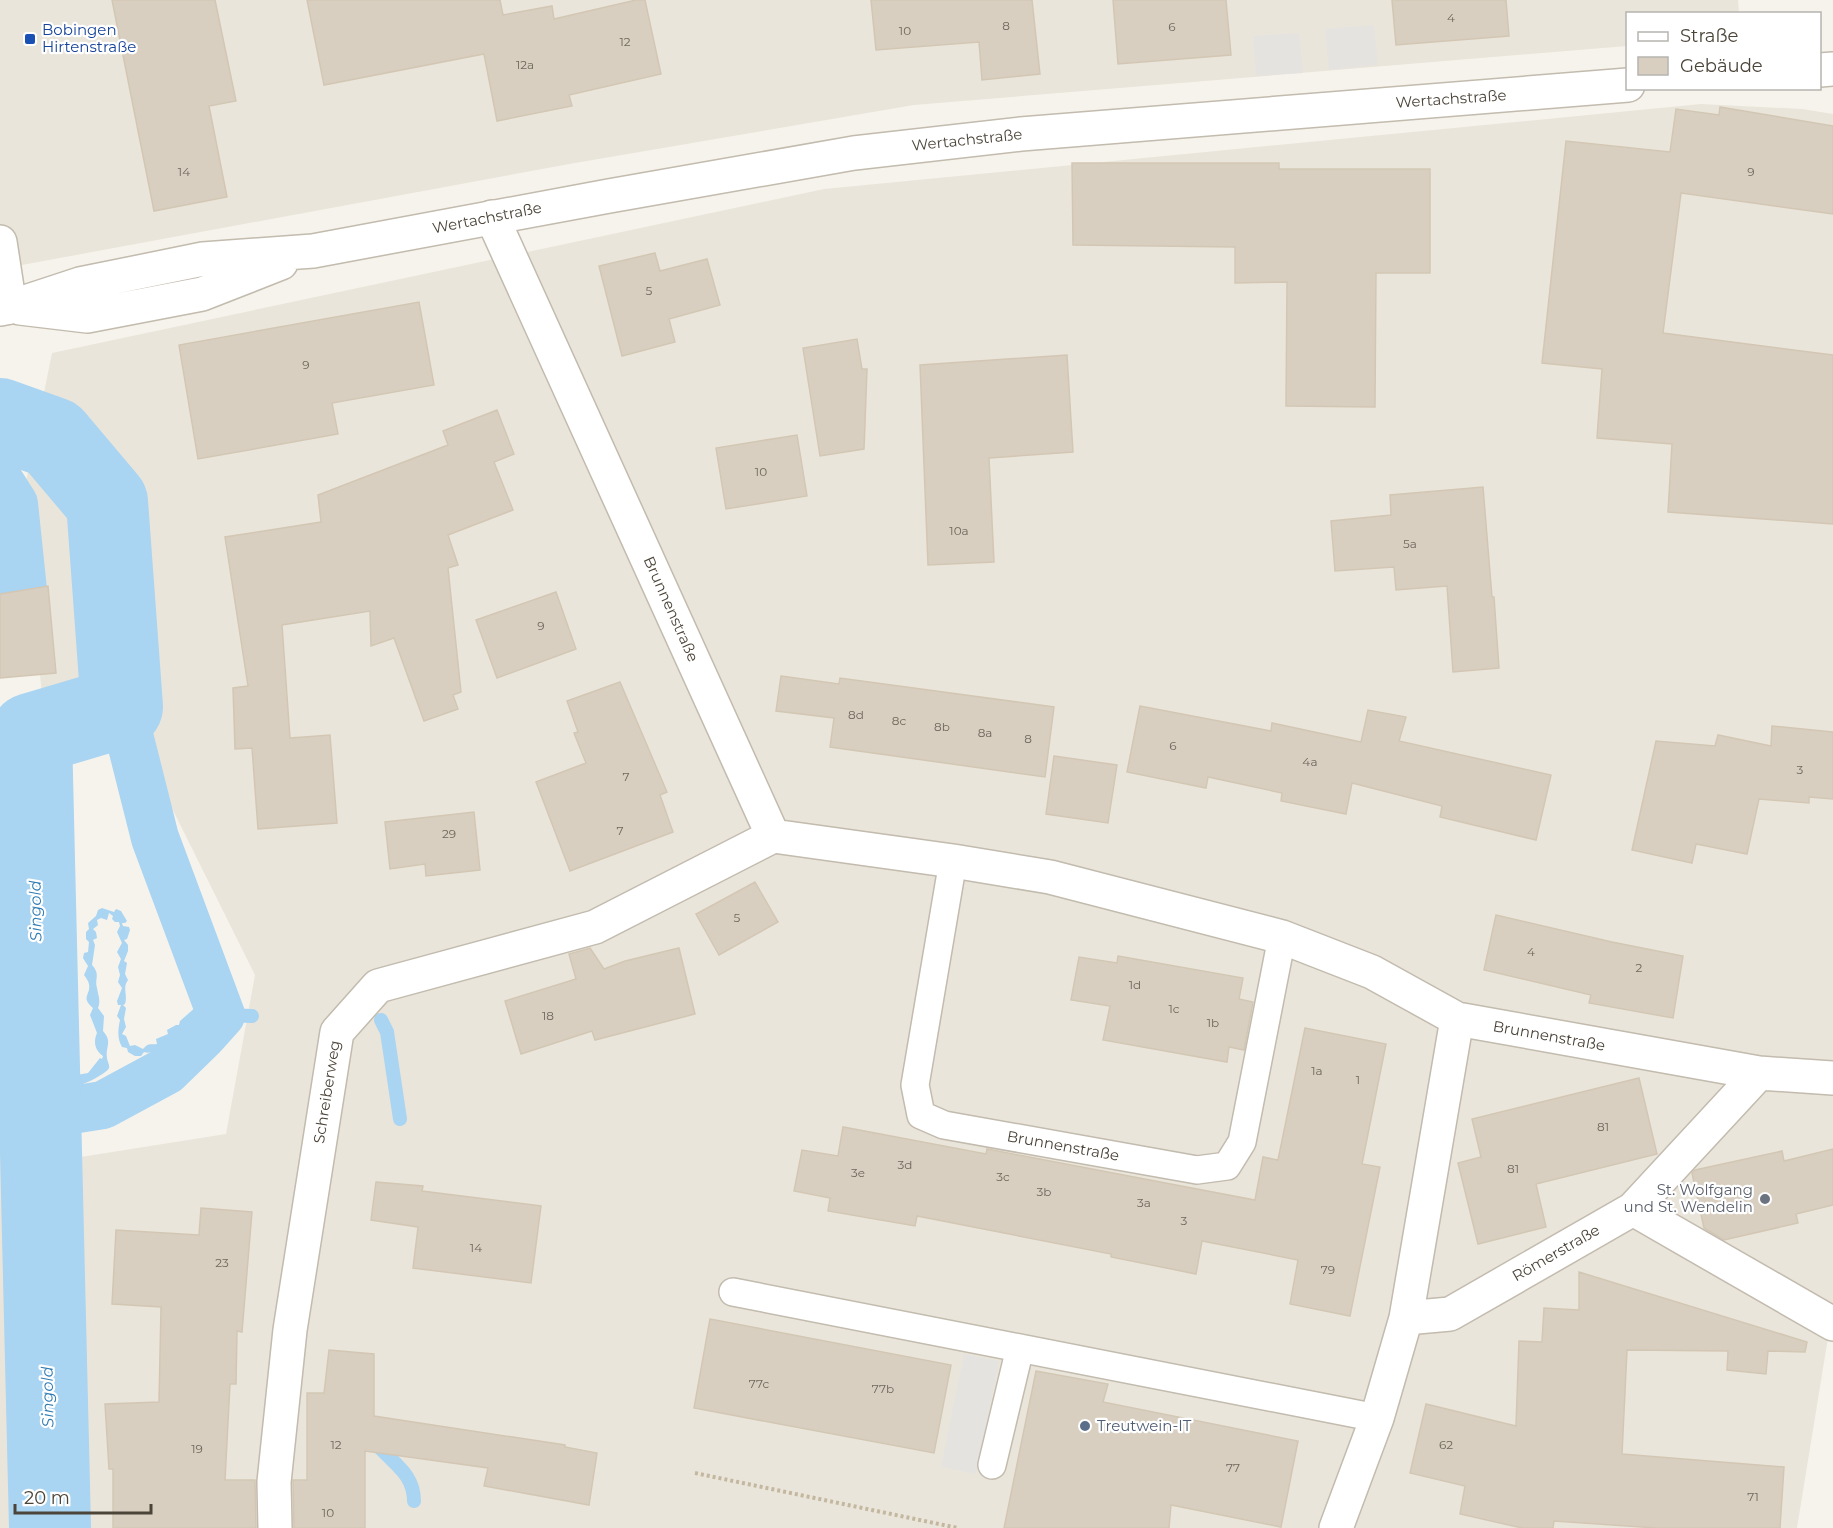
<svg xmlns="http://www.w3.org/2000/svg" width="1833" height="1528" font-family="Montserrat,sans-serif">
	<rect width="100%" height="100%" fill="#f6f3ec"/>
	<path fill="#eae5da" d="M0,0H1738L1739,13L1628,14L1627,46L914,105L575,163L0,269Z
		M1701,104L1802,109L1833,114V1307L1797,1528H74L68,1159L226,1134L255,975L144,752L44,713L22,501L52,353L824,189Z
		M0,857H5L16,1528H0Z"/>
	<path fill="#e5e3e0" d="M1374,25L1378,65L1329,70L1325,29Z
		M1299,33L1303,73L1256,76L1253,36Z
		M964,1354L999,1361L976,1474L941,1467Z"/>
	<path fill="#a9d4f2" d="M102,908L114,912L116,909L121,911L127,921L125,923H122L123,926L129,927L130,930L127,939L124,940L128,945V951L124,961L127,963L125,974L128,980C122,988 128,995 125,1004L123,1005L126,1008L124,1019L126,1027L122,1034L126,1036L130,1046L135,1045L143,1049C149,1042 150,1045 157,1044L156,1039L168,1034L167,1030L176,1025H179L180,1021L205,999L207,976L216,1000L240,1003L244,1008L245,1014L239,1017L221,1019L210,1010C192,1010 194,1022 184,1030C181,1032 177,1032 175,1034C170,1038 173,1037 169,1042C164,1047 152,1055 144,1052L141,1056H135L128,1052L127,1048L122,1047C117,1039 118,1029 120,1020L117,1016L121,1005H118L117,1001L122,988L118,982L120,975L118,967L121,959L117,952L122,943L117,932L120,926L119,922H115L112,919L113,916L109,913L107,920L101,918L97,920L98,925L93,929L96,932L97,938L93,940L95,945L92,965C101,975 94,979 97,988C98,995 101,1000 98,1008L104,1016L103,1031C113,1042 105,1047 107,1058C107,1061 110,1065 109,1068C107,1073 84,1085 79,1085C78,1084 77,1083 75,1082L68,1086V1079L71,1076L88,1073L100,1058L102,1059L103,1056C95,1050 93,1042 97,1033L90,1015L93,1008C80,997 91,995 89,984C88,980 86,978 84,975L88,966L83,958L84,953L88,952L89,942L86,939V932L89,929L88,923L96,916L98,910Z"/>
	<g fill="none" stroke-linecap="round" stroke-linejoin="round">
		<path stroke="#a9d4f2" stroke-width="14" d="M224,1015L252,1016
			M381,1020L387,1032L400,1119
			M381,1438V1449C397,1466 414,1476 414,1501"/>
		<path stroke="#a9d4f2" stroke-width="48" d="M0,482L14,504L23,590
			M30,727L31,734
			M40,1115L103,1105L166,1071L203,1035L221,1015L155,838L122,707"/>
		<path stroke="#a9d4f2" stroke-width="82" d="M0,419L53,438L107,502L122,707L31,734L50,1528"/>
	</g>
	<path fill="#d8cfc1" stroke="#d3c7b4" stroke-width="1.5" d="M112,0H215L236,101L209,106L227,197L154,211Z
		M307,0H500L503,15L552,6L554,19L636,0H645L661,74L569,95L572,106L497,121L484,54L324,85Z
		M871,0H1032L1040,74L982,80L979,42L876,50Z
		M1113,0H1226L1231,55L1118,64Z
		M1392,0H1506L1509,36L1396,45Z
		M1720,107L1833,126V214L1681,193L1663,333L1833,355V524L1668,512L1672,444L1597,438L1602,369L1542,363L1566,141L1670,152L1676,109L1719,115Z
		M1072,163H1279V169H1430V273H1376L1375,407L1286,406L1287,282L1235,283V247L1073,245Z
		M655,253L660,271L707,259L720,305L669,319L675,342L622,356L599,266Z
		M419,302L434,385L332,403L338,434L198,459L179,345Z
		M857,339L862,369H867L864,449L820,456L803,348Z
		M1067,355L1073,452L989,458L994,562L928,565L920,365Z
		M497,410L514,454L494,462L513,510L448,535L458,565L448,568L461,692L453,695L458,709L424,721L394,638L371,646L370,611L282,625L290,738L330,735L337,823L258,829L252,748L235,749L233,688L248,686L225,537L321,522L318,495L448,445L443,431Z
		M797,435L807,496L726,509L716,448Z
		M1483,487L1492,597H1494L1499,668L1453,672L1447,586L1396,590L1394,567L1335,571L1331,521L1391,515L1390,495Z
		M48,586L56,673L0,678V594Z
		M556,592L576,649L497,678L476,620Z
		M781,676L839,684L840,678L1054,707L1045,777L830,747L834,718L776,711Z
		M620,682L667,792L660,795L673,832L570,871L536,782L586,763L574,733L578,732L567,701Z
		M1140,706L1271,731L1272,723L1361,742L1368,710L1406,717L1399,741L1551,775L1536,840L1440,817L1442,806L1352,783L1346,814L1281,801L1282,793L1208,777L1206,788L1127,772Z
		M1772,726L1833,732V799L1809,797V803L1759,799L1747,854L1696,844L1692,863L1632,850L1656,741L1715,746L1718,735L1771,746Z
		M1054,756L1117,765L1108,823L1046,814Z
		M474,812L480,870L426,876L425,864L390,869L385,822Z
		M755,882L778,922L719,955L696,914Z
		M1496,915L1612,942L1683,956L1673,1018L1589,1003L1591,995L1484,970Z
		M590,948L604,969L625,961L679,948L695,1014L595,1040L592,1031L521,1054L505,1001L576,979L569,954Z
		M1118,956L1243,978L1239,999L1253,1002L1244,1050L1229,1047L1227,1062L1103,1040L1110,1006L1071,1000L1079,957L1117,963Z
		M1305,1028L1386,1044L1362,1164L1380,1167L1350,1316L1290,1304L1298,1260L1202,1241L1196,1274L1111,1257V1254L917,1216L915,1226L828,1211L830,1198L794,1191L802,1150L838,1156L843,1127L986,1154L987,1149L1255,1200L1263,1157L1278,1160Z
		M1639,1078L1657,1154L1536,1184L1546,1227L1478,1244L1458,1163L1481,1157L1472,1119Z
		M1833,1149V1205L1796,1214L1798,1223L1724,1240L1704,1228L1692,1173L1695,1170L1782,1151L1784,1161Z
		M376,1182L423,1186L422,1191L541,1206L531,1283L413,1268L418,1227L371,1220Z
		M201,1208L252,1212L242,1332L237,1331L236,1384H230L225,1480H255L256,1528H113V1469H109L105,1404L159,1402L161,1307L112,1304L116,1230L199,1235Z
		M1579,1272L1807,1342L1805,1352L1768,1351L1766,1374L1727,1370L1728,1351L1627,1350L1622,1454L1784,1467L1780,1528H1656L1554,1521L1553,1528H1522L1460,1514L1465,1486L1410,1473L1426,1404L1516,1426L1519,1341L1542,1342L1544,1308L1579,1310Z
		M710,1319L951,1365L934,1453L694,1408Z
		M329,1350L374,1354V1416L565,1445V1447L597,1453L589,1505L484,1486L488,1468L365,1451V1528H294L293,1480H307V1393H324Z
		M1036,1371L1108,1384L1103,1402L1298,1441L1281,1527L1171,1505L1169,1528H1004Z"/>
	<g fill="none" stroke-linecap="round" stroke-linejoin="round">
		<defs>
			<path id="service" d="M953,861L915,1085L921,1115L944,1125L1197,1170L1227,1166L1242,1142L1282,937
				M733,1292L1377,1418
				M992,1465L1020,1348"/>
			<path id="minor" d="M492,217L773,836L953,861L1050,877L1282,937L1372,972L1457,1019L1759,1073L1833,1078
				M0,242L10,307
				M1633,1209L1833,1324
				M1406,1318L1450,1314L1633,1209L1759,1073
				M275,1528L274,1482L290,1330L337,1032L378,986L595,927L773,836
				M1336,1528L1377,1418L1406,1318L1457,1019"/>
			<path id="tertiary" d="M1820,70L1833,69
				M20,308L87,316L202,294L281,263
				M0,309L10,307L80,284L203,259L313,251L609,196L854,153L1021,134L1628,85"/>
		</defs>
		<use href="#service" stroke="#c2bbae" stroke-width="30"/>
		<use href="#minor" stroke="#c2bbae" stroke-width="36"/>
		<use href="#tertiary" stroke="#c2bbae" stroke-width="36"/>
		<path stroke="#c4b79f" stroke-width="4" stroke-dasharray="3 3" stroke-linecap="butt" d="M695,1473L958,1528"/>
		<use href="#service" stroke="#fff" stroke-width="27"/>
		<use href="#minor" stroke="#fff" stroke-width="33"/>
		<use href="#tertiary" stroke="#fff" stroke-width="33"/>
	</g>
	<rect fill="#1a4fb4" stroke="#fff" stroke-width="2" x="24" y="33" width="12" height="12" rx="3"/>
	<circle fill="#6b7280" stroke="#fff" stroke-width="2" cx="1765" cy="1199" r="6"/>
	<circle fill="#5c6f8a" stroke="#fff" stroke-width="2" cx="1085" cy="1426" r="6"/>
	<g text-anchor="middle" stroke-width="4.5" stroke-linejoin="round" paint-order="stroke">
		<g font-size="12" fill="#6e675b">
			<text x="1451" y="22">4</text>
			<text x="1006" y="30">8</text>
			<text x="1172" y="31">6</text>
			<text x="905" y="35">10</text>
			<text x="625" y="46">12</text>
			<text x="525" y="69">12a</text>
			<text x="184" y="176">14</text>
			<text x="1751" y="176">9</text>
			<text x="649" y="295">5</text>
			<text x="306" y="369">9</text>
			<text x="761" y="476">10</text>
			<text x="959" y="535">10a</text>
			<text x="1410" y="548">5a</text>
			<text x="541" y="630">9</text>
			<text x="856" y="719">8d</text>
			<text x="899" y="725">8c</text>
			<text x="942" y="731">8b</text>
			<text x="985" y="737">8a</text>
			<text x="1028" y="743">8</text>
			<text x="1173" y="750">6</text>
			<text x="1310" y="766">4a</text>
			<text x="1800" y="774">3</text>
			<text x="626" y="781">7</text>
			<text x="620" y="835">7</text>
			<text x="449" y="838">29</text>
			<text x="737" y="922">5</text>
			<text x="1531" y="956">4</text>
			<text x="1639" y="972">2</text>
			<text x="1135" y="989">1d</text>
			<text x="1174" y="1013">1c</text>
			<text x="548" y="1020">18</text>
			<text x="1213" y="1027">1b</text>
			<text x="1317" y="1075">1a</text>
			<text x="1358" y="1084">1</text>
			<text x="1603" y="1131">81</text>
			<text x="905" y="1169">3d</text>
			<text x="1513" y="1173">81</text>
			<text x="858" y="1177">3e</text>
			<text x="1003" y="1181">3c</text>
			<text x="1044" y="1196">3b</text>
			<text x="1144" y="1207">3a</text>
			<text x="1184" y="1225">3</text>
			<text x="476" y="1252">14</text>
			<text x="222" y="1267">23</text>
			<text x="1328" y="1274">79</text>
			<text x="759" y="1388">77c</text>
			<text x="883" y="1393">77b</text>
			<text x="336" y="1449">12</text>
			<text x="1446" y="1449">62</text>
			<text x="197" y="1453">19</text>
			<text x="1233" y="1472">77</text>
			<text x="1753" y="1501">71</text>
			<text x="328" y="1517">10</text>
		</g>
		<g font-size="15" fill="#164399" stroke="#fff" text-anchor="start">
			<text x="42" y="35">Bobingen<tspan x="42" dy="17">Hirtenstraße</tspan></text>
		</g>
		<g font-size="15" fill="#4b4439" stroke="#fff">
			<text transform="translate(1451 99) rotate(-4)" y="5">Wertachstraße</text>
			<text transform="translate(967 140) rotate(-6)" y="5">Wertachstraße</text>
			<text transform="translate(487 218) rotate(-11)" y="5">Wertachstraße</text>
			<text transform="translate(671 609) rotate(66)" y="5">Brunnenstraße</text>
			<text transform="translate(1549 1036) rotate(10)" y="5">Brunnenstraße</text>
			<text transform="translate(327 1092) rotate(-81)" y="5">Schreiberweg</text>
			<text transform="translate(1063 1146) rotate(10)" y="5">Brunnenstraße</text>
			<text transform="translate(1556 1253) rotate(-30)" y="5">Römerstraße</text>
		</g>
		<g font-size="15" fill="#5b616d" stroke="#fff" text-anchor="end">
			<text x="1753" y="1195">St. Wolfgang<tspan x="1753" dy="17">und St. Wendelin</tspan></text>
		</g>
		<g font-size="15" fill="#4e5e75" stroke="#fff" text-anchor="start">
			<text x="1097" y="1431">Treutwein-IT</text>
		</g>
		<g font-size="16" font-style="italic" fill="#2e7ab2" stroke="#fff">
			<text transform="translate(35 911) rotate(-91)" y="6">Singold</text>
			<text transform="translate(47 1397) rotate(-91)" y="6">Singold</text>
		</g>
	</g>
	<rect x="1626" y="12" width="195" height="78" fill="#ffffff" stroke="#b7b4b0" stroke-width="1.5"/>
	<rect x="1638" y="32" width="30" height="9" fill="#ffffff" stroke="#b7b4b0" stroke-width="1.5"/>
	<text x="1680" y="42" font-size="18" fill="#4b4439">Straße</text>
	<rect x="1638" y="57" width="30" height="18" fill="#d8cfc1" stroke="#b7b4b0" stroke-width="1.5"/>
	<text x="1680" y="72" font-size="18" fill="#4b4439">Gebäude</text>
	<path d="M15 1504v9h136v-9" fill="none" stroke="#4b4439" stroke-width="3"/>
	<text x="24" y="1504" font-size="18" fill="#4b4439" stroke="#ffffff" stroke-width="4.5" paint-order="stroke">20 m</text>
</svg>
